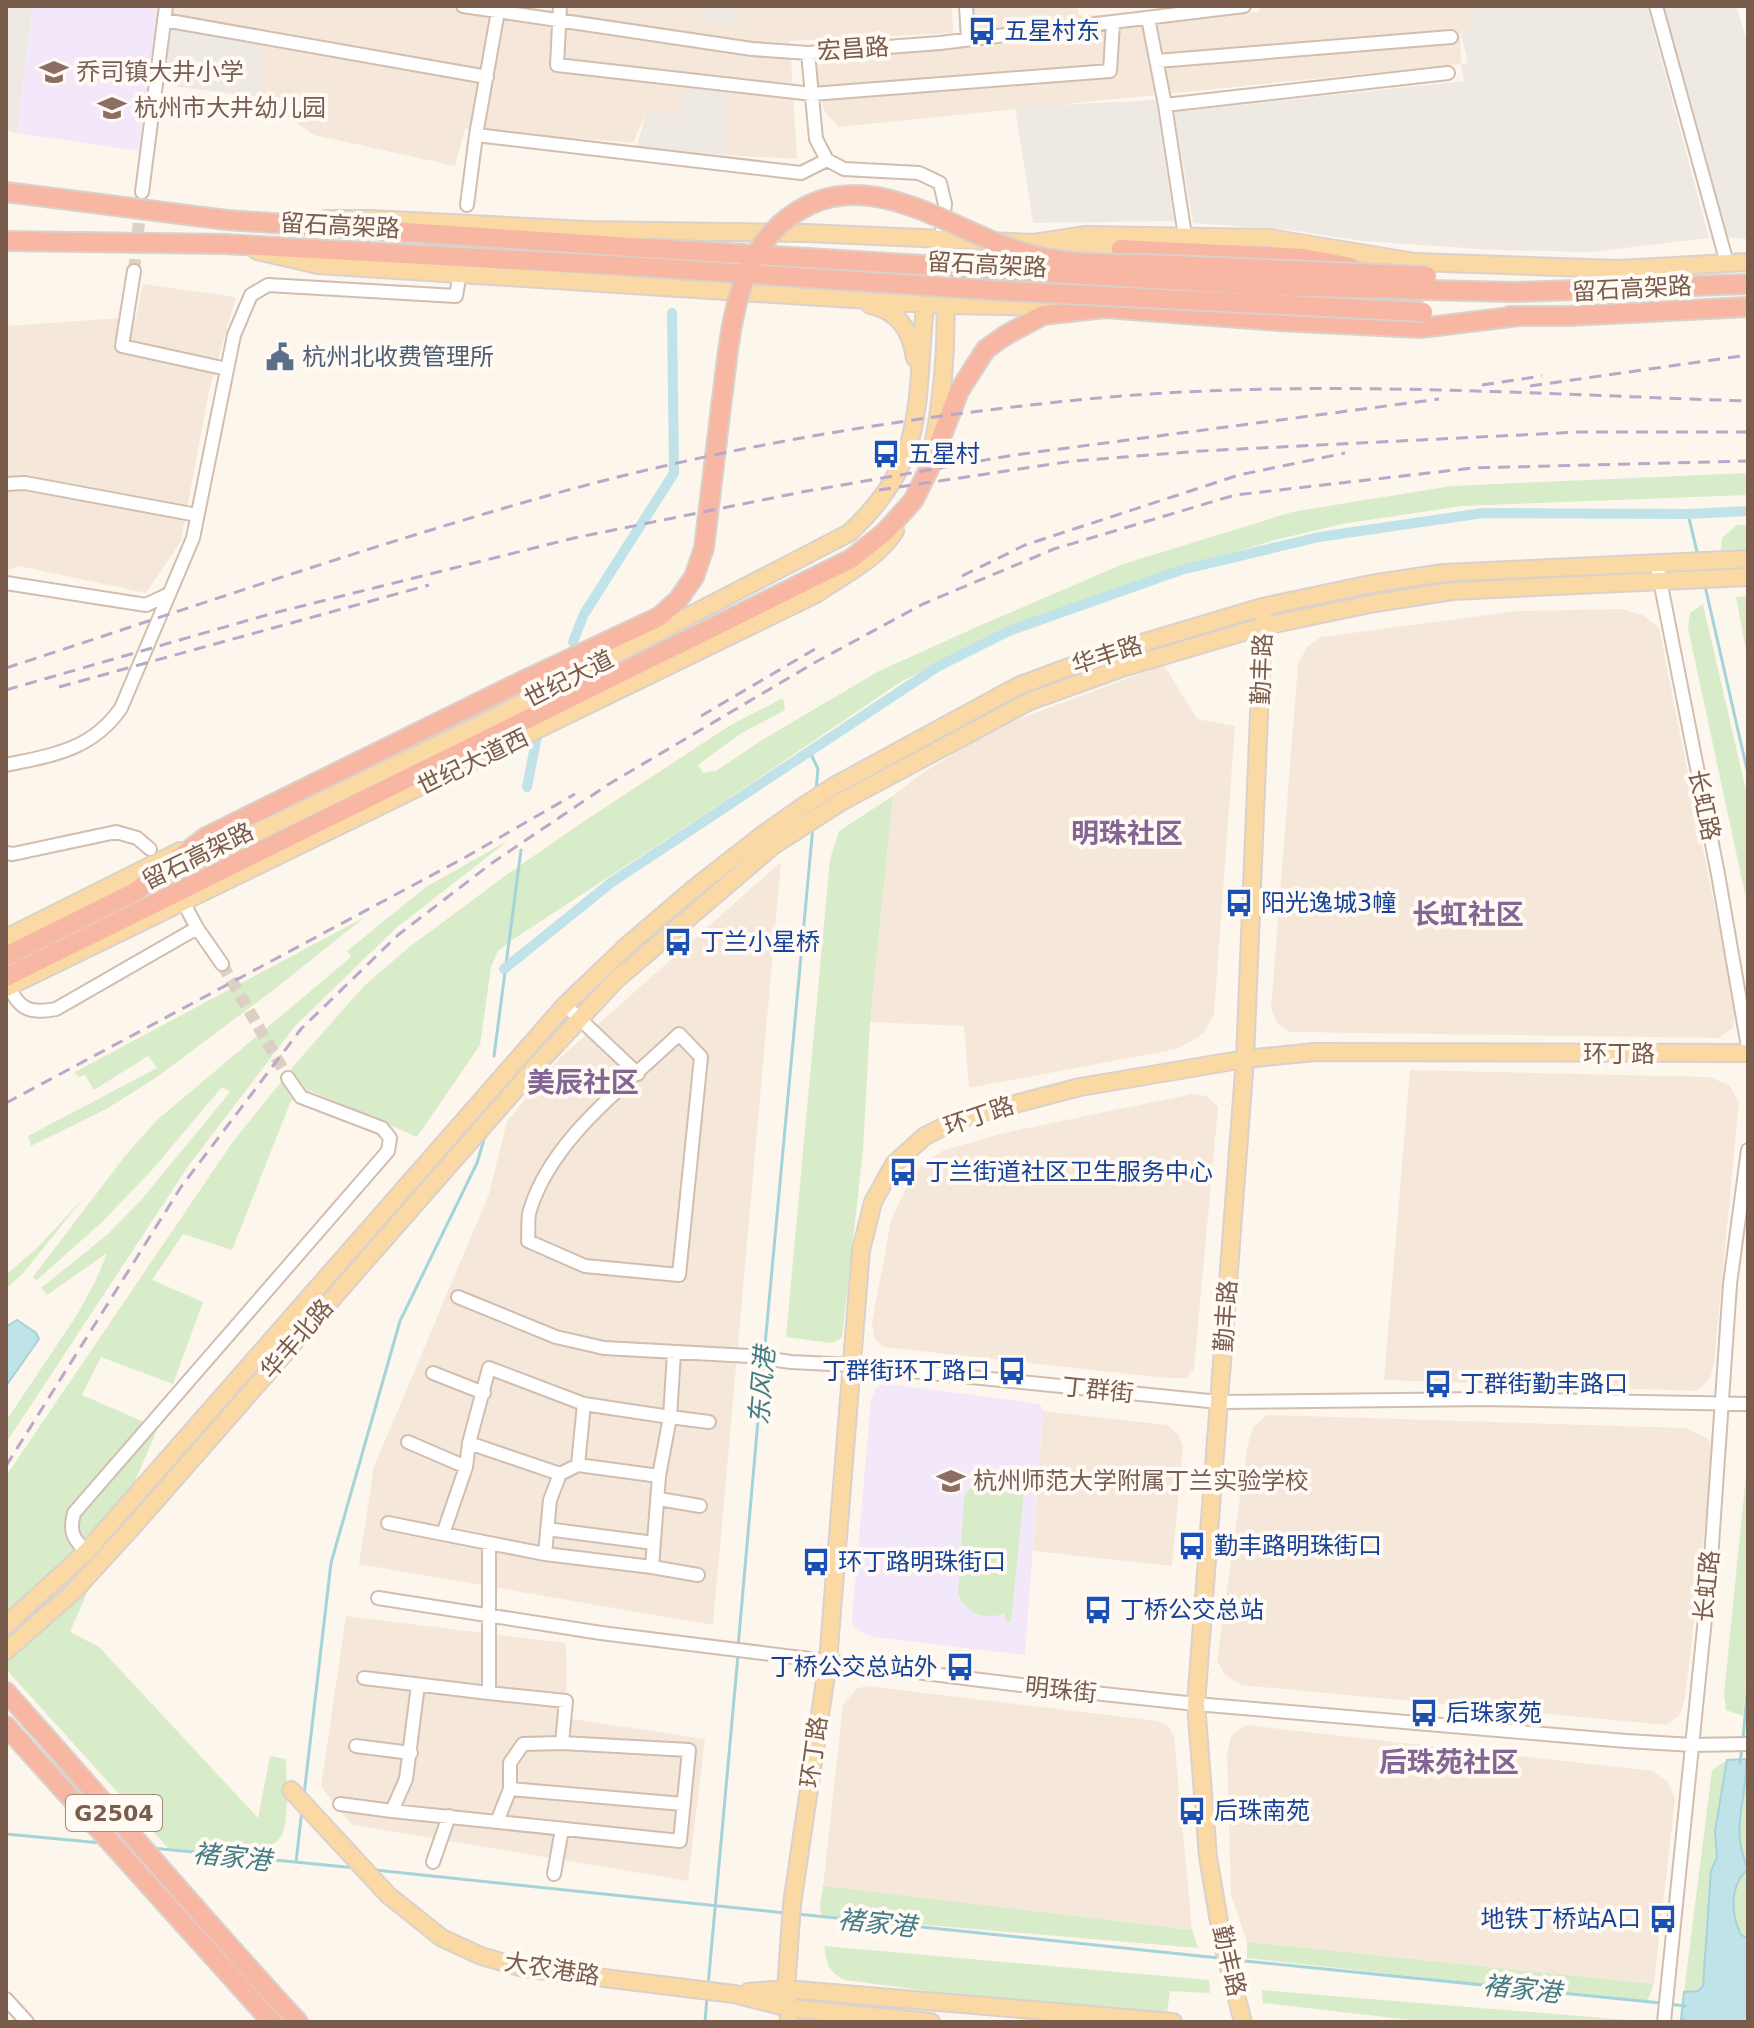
<svg xmlns="http://www.w3.org/2000/svg" width="1754" height="2028" font-family="'DejaVu Sans','Noto Sans SC',sans-serif">
	<rect width="100%" height="100%" fill="#fdf6ec"/>
	<path fill="#f5e8da" d="M166,6H452L557,20L560,6H700L701,22L736,24V6H952L953,33L790,41L797,159L724,155L726,91L678,115L646,113L633,143L465,129L455,166L314,135L259,97L262,37L164,20Z
		M970,6H1077L1079,15L1259,12L1260,6H1470L1474,21L1460,31L1461,64L839,127L824,111L815,64L970,43Z
		M143,284L236,297L209,391L181,541L146,593L19,566L6,571V326L136,317Z
		M1621,609L1643,615L1659,628L1735,1009L1733,1028L1719,1038L1290,1032L1277,1023L1271,1008L1298,664L1307,647L1321,637L1518,611Z
		M1164,665L1197,719L1235,726L1214,1015L1203,1034L1177,1049L969,1088L964,1026L870,1022L893,796L918,776L994,728Z
		M781,862L713,1625L359,1564L374,1467L489,1194L507,1121L560,1058Z
		M1410,1070L1710,1077L1730,1086L1739,1103L1714,1362L1710,1379L1696,1391L1384,1380Z
		M1192,1094L1207,1096L1218,1107L1194,1369L1186,1378H1167L884,1347L874,1338L872,1323L891,1221L906,1187L923,1164L944,1150L1004,1133Z
		M1043,1411L1167,1425L1179,1435L1183,1447L1172,1566L1033,1551Z
		M1267,1415L1685,1428L1707,1438L1714,1451L1685,1699L1680,1715L1666,1725L1241,1685L1225,1675L1217,1660L1247,1448L1253,1427Z
		M346,1616L566,1643L567,1718L705,1739L688,1881L352,1825L321,1787Z
		M867,1686L1158,1721L1169,1727L1174,1737L1192,1930L823,1887L843,1705L856,1689Z
		M1246,1725L1653,1771L1668,1782L1675,1799L1654,1984L1247,1942L1231,1895L1227,1754L1231,1736Z"/>
	<path fill="#efe9e4" d="M6,6H33L17,133L6,130Z
		M700,6H736L737,24L700,22Z
		M1470,6H1647L1709,238L1591,252L1495,250L1362,241L1290,230L1193,223L1174,112L1464,81L1461,64L1468,63L1460,31L1474,21Z
		M1656,6H1736L1748,44V239L1724,237Z
		M169,27L262,37L259,97L163,85Z
		M690,87L726,91L724,155L637,146L646,113L678,115Z
		M1156,100L1174,221L1033,223L1015,107Z"/>
	<path fill="#f3e8fa" d="M33,6H158L139,151L17,133Z
		M882,1383L1040,1404L1043,1411L1025,1655L874,1637L862,1633L853,1625L852,1618L871,1399L875,1390Z"/>
	<path fill="#d8ecc9" d="M1748,473V495L1462,506L1342,524L1275,540L1180,568L1074,605L967,649L902,681L722,803L512,940L498,951L491,967L480,1045L417,1137L311,1091L301,1090L290,1103L232,1250L183,1234L152,1280L203,1302L173,1384L101,1357L82,1395L158,1428L70,1632L99,1647L258,1818L270,1756L286,1759C286,1781 289,1808 284,1829C275,1867 196,1852 168,1848L6,1669V1476L232,1143L297,1062L364,986L408,948L509,873L583,822L729,726L783,698L785,710L740,734L698,765L703,773L716,771L762,740L879,671L979,626L1123,564L1292,512L1451,486Z
		M1737,525H1748V549L1721,550L1722,538Z
		M1748,596V661L1736,597Z
		M1703,604L1748,799V908L1688,628L1690,613Z
		M893,796L870,1022L863,1150L842,1338L831,1343L786,1337L830,859L839,831Z
		M509,840L396,928L295,1026L189,1165L6,1443V1421L77,1315L96,1280L107,1253L47,1295L41,1288L108,1234L143,1198L230,1092L222,1087L151,1171L101,1223L36,1281L33,1277L125,1156L157,1120L351,957L347,951L426,887Z
		M365,917L276,988L157,1077L108,1108L31,1146L28,1136L157,1068L148,1056L94,1090L85,1075L78,1077L75,1072Z
		M83,1199L24,1272L6,1289V1275L35,1250Z
		M1748,1454V1660L1743,1716L1726,1710L1724,1695Z
		M1026,1473L1011,1622L1005,1621V1613C985,1621 966,1614 958,1594L964,1498C975,1475 999,1473 1018,1489L1020,1474Z
		M1746,1759H1748V1866C1724,1838 1748,1791 1746,1759Z
		M1727,1760L1715,1831L1717,1857L1711,1871L1703,1986L1698,1991L1684,1992L1712,1770Z
		M1748,1869V1938L1741,1935C1731,1914 1729,1886 1748,1869Z
		M823,1886L1192,1930L1198,1948L821,1916L820,1904Z
		M1247,1942L1654,1984L1647,2002L1247,1958Z
		M824,1946L1209,1980L1210,1993L1170,1991L1166,2022L845,1980C828,1972 827,1963 824,1946Z
		M1262,1990L1652,2022H1428L1263,2003Z"/>
	<path fill="#bfe3e8" stroke="#a5d3da" stroke-width="2" d="M17,1320L36,1333L39,1339L6,1386V1327Z
		M1746,1759C1748,1801 1729,1825 1748,1869C1729,1886 1731,1914 1741,1935L1748,1938V2022H1690L1681,2019L1684,1992L1698,1991L1703,1986L1711,1871L1717,1857L1715,1831L1727,1760Z"/>
	<g fill="none" stroke-linecap="round" stroke-linejoin="round">
		<path stroke="#a5d3da" stroke-width="3" d="M1688,514L1698,556
			M1705,586L1748,774
			M810,752L818,769L816,791
			M494,1056L521,850
			M764,1356L813,826
			M738,1647L763,1364
			M1743,1739L1748,1682
			M1740,1763L1742,1747
			M304,1795L331,1563L400,1321L477,1163L485,1136
			M6,1834L101,1843
			M152,1848L356,1868
			M296,1862L302,1810
			M375,1870L785,1913
			M797,1914L1219,1958
			M1235,1960L1661,2003
			M708,1986L738,1655
			M1668,2004L1685,2006
			M705,2022L707,1997"/>
		<path stroke="#bfe3e8" stroke-width="10" d="M573,642L584,614L674,473L672,313
			M527,787L537,736
			M504,969L612,882L718,812L937,667L1009,631L1181,570L1319,537L1483,513L1688,514L1748,511"/>
		<path stroke="#dcd0c4" stroke-width="12" stroke-dasharray="12 6" stroke-linecap="butt" d="M134,271L142,192
			M222,964L288,1078"/>
		<defs>
			<path id="minor" d="M463,6L752,49L808,53L940,43L1244,6
				M560,6L557,65L812,94L1110,71L1113,23
				M966,6L968,39
				M1656,6L1727,263
				M1148,18L1165,105L1185,236
				M164,20L487,77
				M808,53L816,139L827,160L844,169L919,173L940,183L945,204L941,240
				M1157,61L1451,37
				M1165,105L1448,73
				M476,135L801,173L827,160
				M142,192L166,6
				M467,205L476,135L498,11
				M134,271L122,346L227,369
				M6,484L25,483L197,515
				M1657,565L1718,874L1748,1047
				M6,583L146,605L169,594
				M6,765C53,755 92,750 121,708L193,538L234,335L251,295L268,285L456,296L458,284
				M6,853L13,854L116,832L137,838L150,849
				M197,928L222,964
				M9,986C19,1010 31,1014 56,1009L197,928L187,909
				M565,1005L638,1074
				M679,1034L701,1057L679,1275L585,1266L528,1241C529,1231 527,1219 530,1210C552,1138 626,1085 679,1034Z
				M458,1297L556,1337L604,1348L749,1356L791,1362L852,1365L1219,1402L1486,1399L1748,1404
				M674,1352L670,1417L584,1404L489,1368L469,1443L466,1467L443,1534L545,1554L652,1567L659,1476L670,1417L709,1422
				M433,1373L484,1393
				M408,1442L466,1467
				M469,1443L560,1474
				M578,1465L659,1476
				M659,1499L700,1506
				M388,1523L443,1534
				M547,1529L654,1543
				M86,1552C73,1538 69,1532 74,1513L388,1151L390,1138L382,1128L301,1097L288,1078
				M545,1554L550,1500L560,1474L578,1465L584,1404
				M652,1567L698,1575
				M378,1598L601,1633L1029,1686L1196,1704L1626,1741L1693,1745L1748,1744
				M364,1678L489,1693V1543
				M418,1685L406,1779L392,1811L680,1841L689,1750L562,1743L566,1701L489,1693
				M356,1746L411,1753
				M510,1789L683,1804
				M340,1804L392,1811
				M497,1822L510,1789V1763L523,1744L562,1743
				M433,1862L449,1816
				M554,1874L562,1829
				M6,1999L27,2022
				M1664,2022L1711,1559L1730,1284L1748,1150"/>
			<path id="major" d="M325,219H371L586,230L807,233L1034,243L1086,235L1269,238L1415,262L1619,269L1748,262
				M1062,245L1121,249
				M257,251L318,265L947,305L1059,307
				M870,305C899,311 911,331 915,358
				M934,441C946,378 949,318 942,253
				M158,880L485,722L849,533C928,461 915,403 925,306C927,284 935,262 941,240
				M6,938L180,851
				M6,988L816,594C842,576 879,558 895,531
				M6,1625L86,1552L565,1005L630,943L692,890L765,833L805,805L834,786L1018,686L1101,655L1262,607L1371,584L1443,573L1748,559
				M6,1651L74,1591L137,1522L536,1066L616,980L774,845L841,802L1030,701L1119,669L1264,626L1375,603L1452,591L1748,577
				M291,1790L388,1895L442,1938L481,1956L523,1968L734,1994L789,2008L931,2022
				M748,1992L786,1989L1173,2022
				M789,2022L786,1989L792,1904L828,1661L861,1250L873,1202L894,1164L925,1136L961,1118L1080,1087L1245,1059L1315,1052L1748,1053
				M1243,2022L1223,1945L1208,1857L1196,1704L1245,1059L1263,616"/>
			<path id="highway" d="M6,192L227,220L645,248
				M6,241L224,244L644,267
				M1121,249L1303,258L1351,267
				M1426,290L1515,292L1748,284
				M1510,316H1568L1748,307
				M6,956L135,892L206,837L510,687L659,617L678,600L694,577L704,548L721,407
				M6,977L851,559L885,532L913,501L929,469L959,391L986,349L1006,335L1043,315L1105,308L1279,321L1420,328L1519,316
				M6,1692C104,1801 198,1914 298,2022
				M6,1726L272,2022"/>
		</defs>
		<use href="#minor" stroke="#d1beb0" stroke-width="16"/>
		<use href="#major" stroke="#dad1cd" stroke-width="20"/>
		<use href="#highway" stroke="#dad1cd" stroke-width="22"/>
		<use href="#minor" stroke="#fff" stroke-width="12"/>
		<use href="#major" stroke="#fbd9a5" stroke-width="16"/>
		<use href="#highway" stroke="#f7b7a3" stroke-width="18"/>
		<path stroke="#b9a8c9" stroke-width="3" stroke-dasharray="12 8" stroke-linecap="butt" d="M1482,385L1542,376
			M1530,386L1748,355
			M879,490L1073,461L1201,451L1579,432H1748
			M962,576L1025,545L1239,475L1345,453
			M6,668C184,610 362,548 543,497C719,447 905,417 1087,399C1307,378 1528,394 1748,401
			M59,687L429,585
			M6,690L270,614L574,538L802,492L1014,455L1439,399
			M701,716L815,649
			M6,1103L464,858L575,794
			M6,1466L181,1187L301,1029L398,935L492,863L609,784L814,663L923,604L1054,549L1235,495L1473,468L1748,461"/>
		<defs>
			<path id="highway-bridge" d="M645,248L1267,286L1426,290
				M644,267L1004,291L1423,312
				M721,407C731,334 732,242 809,205C882,169 964,239 1033,255C1078,266 1127,263 1172,265C1257,269 1342,272 1427,276"/>
		</defs>
		<use href="#highway-bridge" stroke="#dad1cd" stroke-width="22" stroke-linecap="butt"/>
		<use href="#highway-bridge" stroke="#f7b7a3" stroke-width="18"/>
	</g>
	<defs>
		<symbol id="bus-bare" viewBox="-9 -9 18 18"><path d="M-5-6H5V4H4V6H2V4H-2V6H-4V4H-5ZM-3.5-4V0h7V-4ZM-3.5 1.2v1.5H-2V1.2ZM2 1.2v1.5H3.5V1.2Z" fill="#1a4fb4" stroke="#fffaf3" stroke-width="2.5" paint-order="stroke"/></symbol>
		<symbol id="school-bare" viewBox="-9 -9 18 18"><path d="M0-5L7-2L0 1L-7-2ZM-4 1L0 2.5L4 1V4Q0 6-4 4Z" fill="#8d6e63" stroke="#fffaf3" stroke-width="2.5" paint-order="stroke"/></symbol>
		<symbol id="civic-bare" viewBox="-9 -9 18 18"><path d="M-.6-6.5H3V-4.5H.6V-3L4-1V1h2V6H-6V1h2V-1L-.6-3ZM-1.2 2.5V6h2.4V2.5Z" fill="#5c6f8a" stroke="#fffaf3" stroke-width="2.5" paint-order="stroke"/></symbol>
	</defs>
	<g fill-rule="evenodd">
		<use href="#bus-bare" x="962" y="11" width="40" height="40"/>
		<use href="#school-bare" x="34" y="52" width="40" height="40"/>
		<use href="#school-bare" x="92" y="88" width="40" height="40"/>
		<use href="#civic-bare" x="260" y="337" width="40" height="40"/>
		<use href="#bus-bare" x="866" y="434" width="40" height="40"/>
		<use href="#bus-bare" x="1219" y="883" width="40" height="40"/>
		<use href="#bus-bare" x="658" y="922" width="40" height="40"/>
		<use href="#bus-bare" x="883" y="1152" width="40" height="40"/>
		<use href="#bus-bare" x="992" y="1351" width="40" height="40"/>
		<use href="#bus-bare" x="1418" y="1364" width="40" height="40"/>
		<use href="#school-bare" x="931" y="1461" width="40" height="40"/>
		<use href="#bus-bare" x="1172" y="1526" width="40" height="40"/>
		<use href="#bus-bare" x="796" y="1542" width="40" height="40"/>
		<use href="#bus-bare" x="1078" y="1590" width="40" height="40"/>
		<use href="#bus-bare" x="940" y="1647" width="40" height="40"/>
		<use href="#bus-bare" x="1404" y="1693" width="40" height="40"/>
		<use href="#bus-bare" x="1172" y="1791" width="40" height="40"/>
		<use href="#bus-bare" x="1643" y="1899" width="40" height="40"/>
	</g>
	<g text-anchor="middle" stroke-width="8" stroke-linejoin="round" paint-order="stroke">
		<rect fill="#fffaf3" stroke="#a28b7f" stroke-width="2" x="66" y="1795" width="96" height="36" rx="6"/>
		<g font-size="22" font-weight="bold" fill="#7a5c4d">
			<text x="114" y="1821">G2504</text>
		</g>
		<g font-size="24" fill="#164399" stroke="#fffaf3" text-anchor="start">
			<text x="1004" y="39">五星村东</text>
			<text x="908" y="462">五星村</text>
			<text x="1261" y="911">阳光逸城3幢</text>
			<text x="700" y="950">丁兰小星桥</text>
			<text x="925" y="1180">丁兰街道社区卫生服务中心</text>
			<text x="990" y="1379" text-anchor="end">丁群街环丁路口</text>
			<text x="1460" y="1392">丁群街勤丰路口</text>
			<text x="1214" y="1554">勤丰路明珠街口</text>
			<text x="838" y="1570">环丁路明珠街口</text>
			<text x="1120" y="1618">丁桥公交总站</text>
			<text x="938" y="1675" text-anchor="end">丁桥公交总站外</text>
			<text x="1446" y="1721">后珠家苑</text>
			<text x="1214" y="1819">后珠南苑</text>
			<text x="1641" y="1927" text-anchor="end">地铁丁桥站A口</text>
		</g>
		<g font-size="24" fill="#7a5c4d" stroke="#fffaf3">
			<text transform="translate(853 49) rotate(-4)" y="8">宏昌路</text>
			<text transform="translate(340 226) rotate(3)" y="8">留石高架路</text>
			<text transform="translate(987 265) rotate(3)" y="8">留石高架路</text>
			<text transform="translate(1632 289) rotate(-3)" y="8">留石高架路</text>
			<text transform="translate(1107 655) rotate(-18)" y="8">华丰路</text>
			<text transform="translate(1262 669) rotate(-88)" y="8">勤丰路</text>
			<text transform="translate(569 679) rotate(-27)" y="8">世纪大道</text>
			<text transform="translate(473 762) rotate(-26)" y="8">世纪大道西</text>
			<text transform="translate(1704 805) rotate(78)" y="8">长虹路</text>
			<text transform="translate(198 856) rotate(-26)" y="8">留石高架路</text>
			<text x="1619" y="1062">环丁路</text>
			<text transform="translate(979 1116) rotate(-19)" y="8">环丁路</text>
			<text transform="translate(1226 1316) rotate(-86)" y="8">勤丰路</text>
			<text transform="translate(297 1339) rotate(-49)" y="8">华丰北路</text>
			<text transform="translate(1098 1390) rotate(6)" y="8">丁群街</text>
			<text transform="translate(1707 1586) rotate(-84)" y="8">长虹路</text>
			<text transform="translate(1061 1690) rotate(6)" y="8">明珠街</text>
			<text transform="translate(814 1752) rotate(-82)" y="8">环丁路</text>
			<text transform="translate(1229 1961) rotate(77)" y="8">勤丰路</text>
			<text transform="translate(552 1969) rotate(9)" y="8">大农港路</text>
		</g>
		<g font-size="24" fill="#785e54" stroke="#fffaf3" text-anchor="start">
			<text x="76" y="80">乔司镇大井小学</text>
			<text x="134" y="116">杭州市大井幼儿园</text>
			<text x="973" y="1489">杭州师范大学附属丁兰实验学校</text>
		</g>
		<g font-size="24" fill="#4e5e75" stroke="#fffaf3" text-anchor="start">
			<text x="302" y="365">杭州北收费管理所</text>
		</g>
		<g font-size="26" font-style="italic" fill="#437c86" stroke="#fffaf3">
			<text transform="translate(762 1386) rotate(-85)" y="9">东风港</text>
			<text transform="translate(232 1857) rotate(6)" y="9">褚家港</text>
			<text transform="translate(877 1923) rotate(6)" y="9">褚家港</text>
			<text transform="translate(1522 1989) rotate(6)" y="9">褚家港</text>
		</g>
		<g font-size="28" font-weight="bold" fill="#846695" stroke="#fffaf3">
			<text x="1127" y="843">明珠社区</text>
			<text x="1468" y="924">长虹社区</text>
			<text x="583" y="1092">美辰社区</text>
			<text x="1449" y="1772">后珠苑社区</text>
		</g>
	</g>
	<rect width="1754" height="2028" fill="none" stroke="#7a5c4d" stroke-width="16"/>
</svg>
